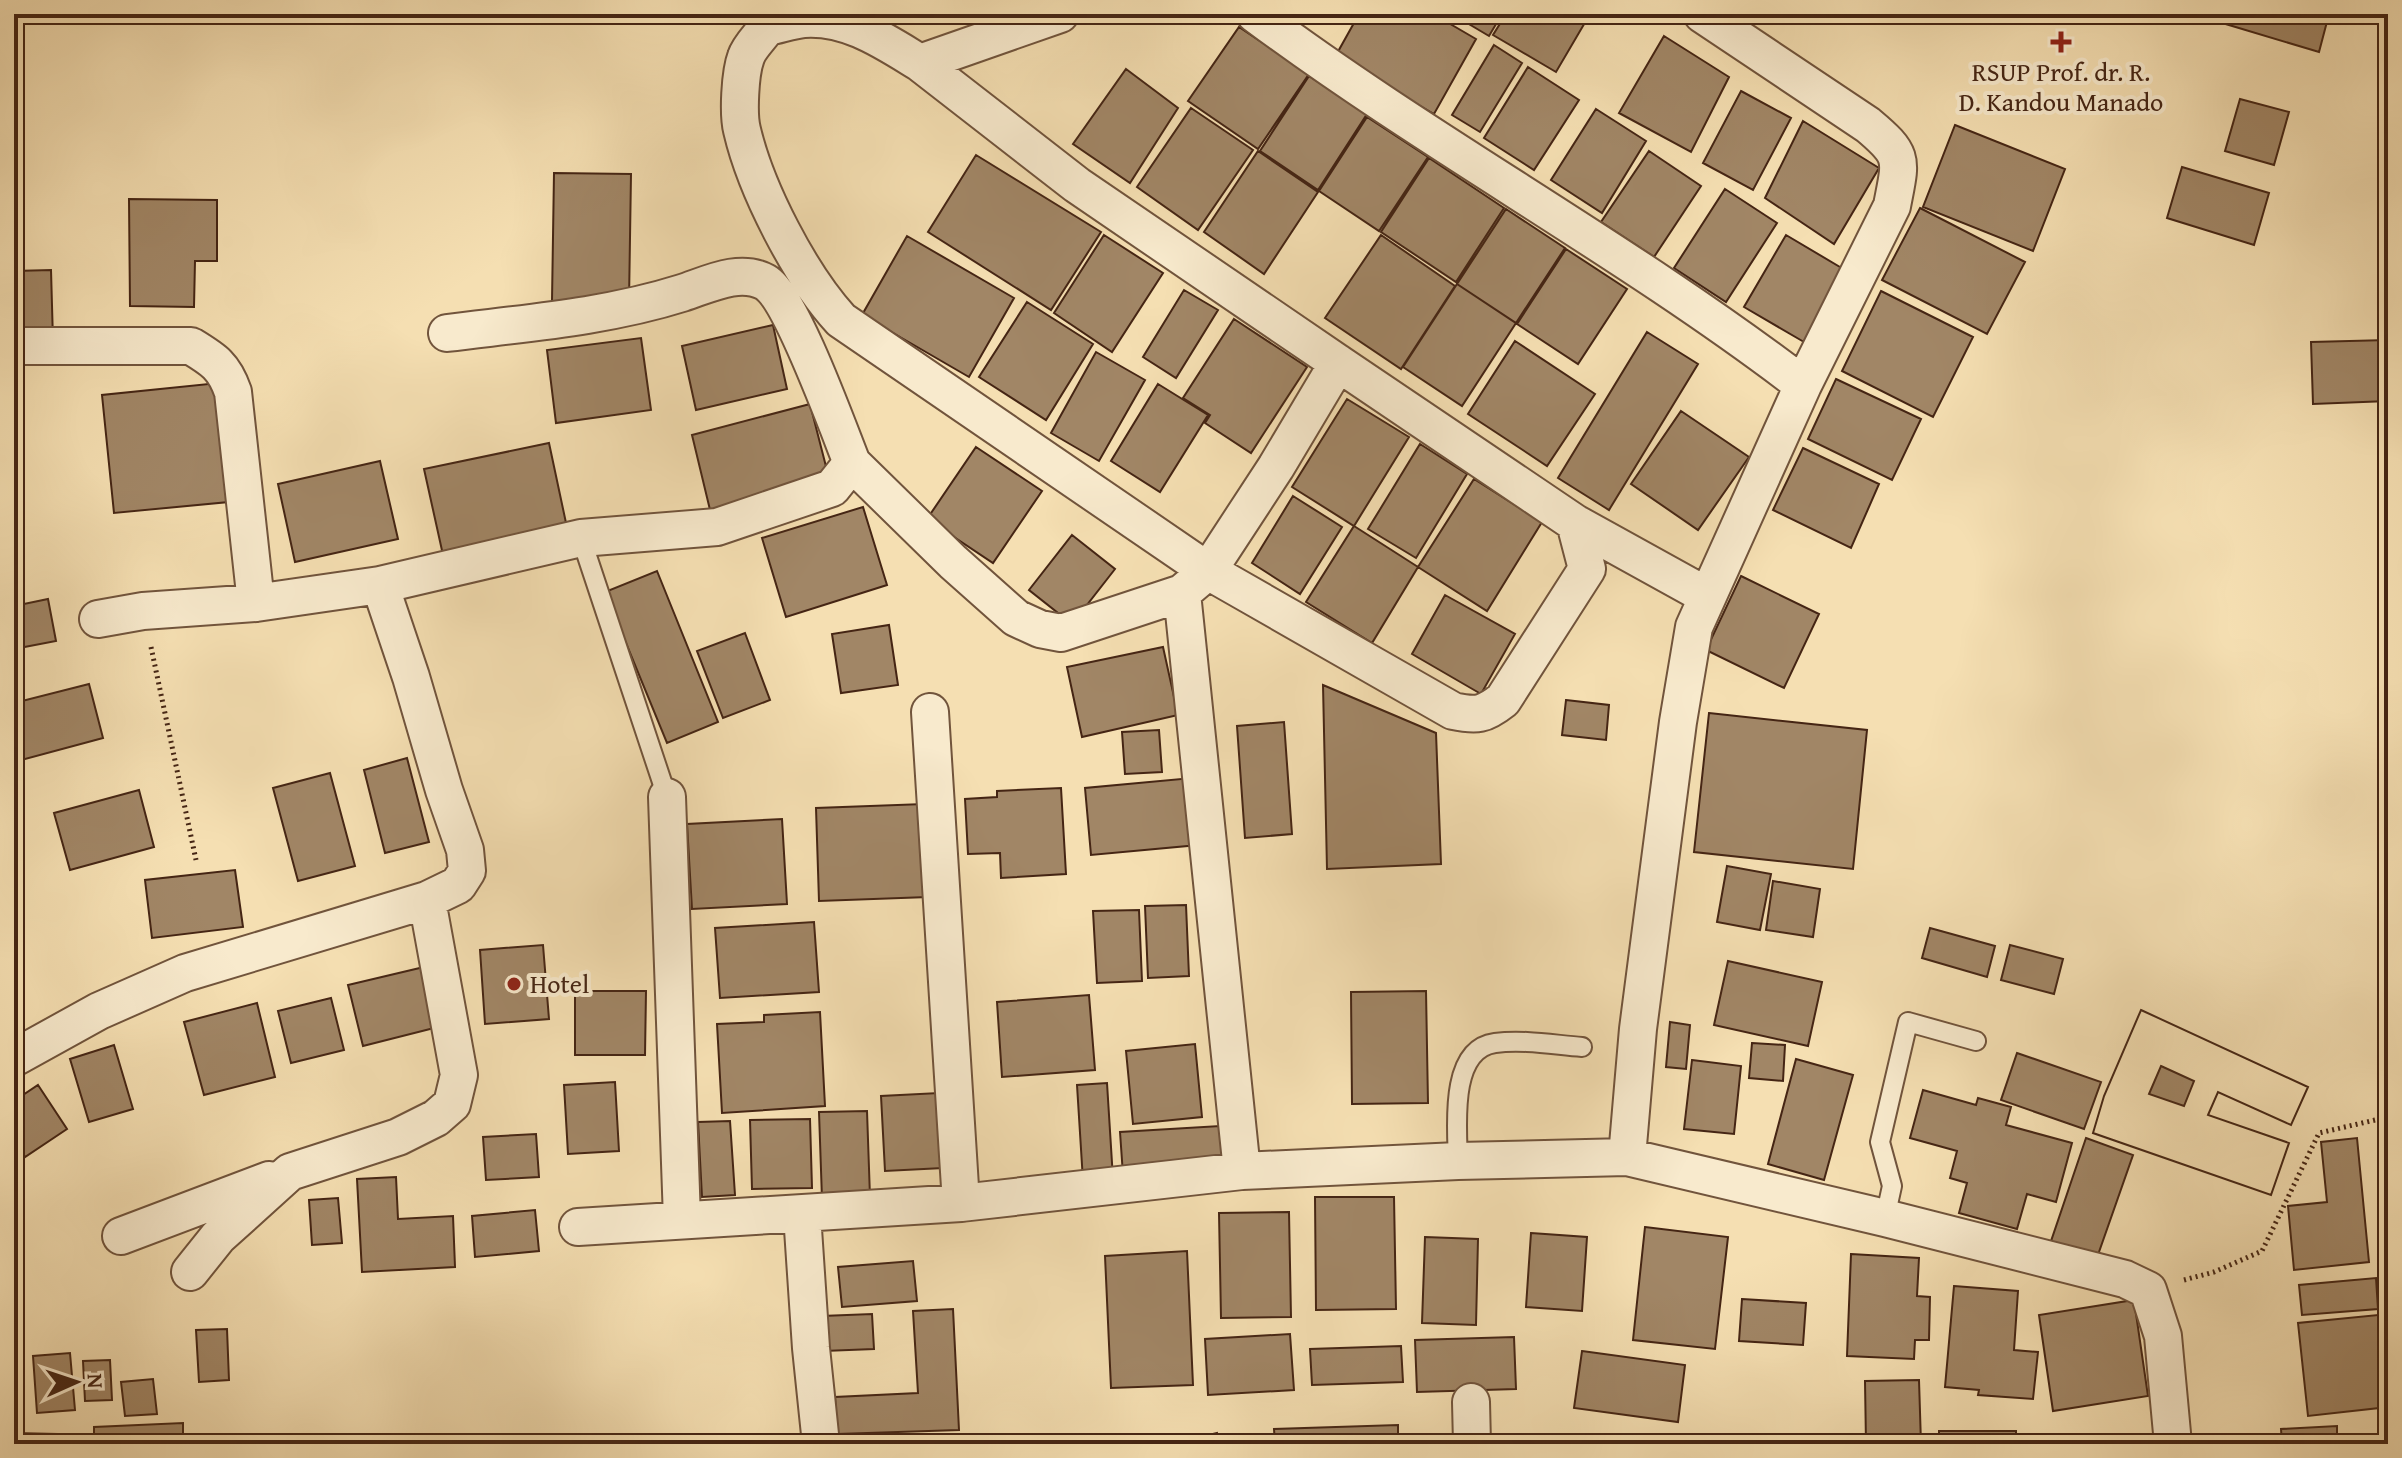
<svg xmlns="http://www.w3.org/2000/svg" width="2402" height="1458" font-family="'Gentium Book Plus',serif">
	<rect width="100%" height="100%" fill="#f5dfb2"/>
	<filter id="stains"><feTurbulence type="fractalNoise" baseFrequency=".0025" numOctaves="4"/><feColorMatrix values="0 0 0 0 .2 0 0 0 0 .09 0 0 0 0 .02 0 0 0 .5 -.17"/></filter>
	<radialGradient id="worn" r=".72"><stop offset=".6" stop-color="#630" stop-opacity="0"/><stop offset="1" stop-color="#630" stop-opacity=".3"/></radialGradient>
	<path fill="#a18666" stroke="#452514" stroke-width="2" fill-rule="evenodd" d="M881,14H965V17Z
		M1359,14H1433L1476,39L1434,114L1335,57Z
		M1452,14H1502L1489,36Z
		M1506,14H1590L1556,72L1493,35Z
		M2211,14H2329L2319,52L2209,19Z
		M1239,27L1309,74L1258,149L1188,101Z
		M1664,36L1729,77L1691,152L1619,113Z
		M1494,45L1522,63L1480,132L1452,115Z
		M1528,67L1579,100L1534,170L1484,138Z
		M1126,69L1178,108L1130,183L1073,144Z
		M1309,76L1367,114L1318,190L1260,151Z
		M1741,91L1791,118L1753,190L1703,163Z
		M2240,99L2289,112L2274,165L2225,151Z
		M1191,108L1253,150L1198,230L1137,187Z
		M1596,109L1646,141L1602,213L1551,180Z
		M1367,117L1428,157L1379,231L1319,191Z
		M1803,121L1879,168L1834,244L1765,198Z
		M1955,125L2065,169L2033,251L1923,207Z
		M1258,151L1318,192L1264,274L1204,232Z
		M1649,151L1701,186L1654,257L1601,222Z
		M976,155L1101,232L1051,310L928,232Z
		M1429,158L1504,208L1456,282L1381,232Z
		M2182,167L2269,193L2254,245L2167,218Z
		M554,173L631,174L629,302L552,301Z
		M1725,189L1777,223L1726,302L1674,268Z
		M129,199L217,200V261H195L194,307L130,306Z
		M1920,208L2025,262L1987,334L1882,280Z
		M1506,209L1565,248L1516,323L1457,284Z
		M1104,235L1163,273L1112,352L1054,313Z
		M1381,235L1455,286L1401,369L1325,318Z
		M1786,235L1845,270L1804,342L1744,307Z
		M907,236L1014,298L969,377L862,315Z
		M1566,249L1627,289L1578,364L1517,324Z
		M51,270L53,341L14,342V271Z
		M1457,284L1516,323L1462,406L1403,367Z
		M1184,290L1218,310L1176,378L1143,357Z
		M1881,291L1973,337L1933,417L1842,371Z
		M1027,302L1093,344L1046,420L979,377Z
		M1234,319L1307,367L1251,453L1205,423L1210,415L1183,398Z
		M773,325L787,389L696,410L682,346Z
		M1647,332L1698,364L1609,510L1558,478Z
		M641,338L651,410L556,423L547,350Z
		M2388,340V401L2313,404L2311,342Z
		M1515,341L1595,394L1547,466L1468,414Z
		M1096,352L1145,380L1099,461L1051,433Z
		M1836,379L1921,419L1892,480L1808,439Z
		M228,382L239,501L114,513L102,395Z
		M1158,384L1208,415L1160,492L1111,461Z
		M1347,399L1409,437L1354,526L1292,487Z
		M810,404L830,482L711,514L692,435Z
		M1681,411L1749,457L1698,530L1631,484Z
		M549,443L569,537L445,564L424,469Z
		M1420,444L1467,474L1416,558L1368,529Z
		M976,447L1042,491L993,563L927,519Z
		M1803,448L1879,484L1851,548L1773,510Z
		M380,461L398,539L295,562L278,484Z
		M1474,479L1542,522L1487,611L1418,567Z
		M1293,496L1342,527L1300,594L1252,563Z
		M863,507L887,585L786,617L762,538Z
		M1354,526L1418,567L1372,643L1306,602Z
		M1072,535L1115,569L1072,624L1029,590Z
		M657,571L718,722L667,743L605,592Z
		M1741,576L1819,614L1784,688L1706,650Z
		M1445,595L1515,634L1481,694L1412,654Z
		M48,599L56,641L14,649V606Z
		M889,625L898,685L841,693L832,634Z
		M745,633L770,700L723,718L697,651Z
		M1163,647L1178,715L1082,737L1067,667Z
		M89,684L103,738L14,762V703Z
		M1323,685L1436,733L1441,864L1327,869Z
		M1566,700L1609,705L1606,740L1562,735Z
		M1709,713L1867,730L1853,869L1694,852Z
		M1284,722L1292,834L1245,838L1237,726Z
		M1159,730L1162,772L1125,774L1122,732Z
		M407,758L429,842L385,853L364,770Z
		M330,773L355,866L298,881L273,788Z
		M1192,778L1198,845L1091,855L1085,788Z
		M1061,788L1066,874L1001,878L1000,853L968,854L965,799L997,797V791Z
		M139,790L154,847L70,870L54,813Z
		M924,804L928,897L819,901L816,808Z
		M782,819L787,904L692,909L687,824Z
		M1727,866L1771,874L1760,930L1717,922Z
		M235,870L243,927L152,938L145,880Z
		M1773,881L1820,889L1813,937L1766,930Z
		M1186,905L1189,976L1148,978L1145,906Z
		M1139,910L1142,981L1097,983L1093,911Z
		M814,922L819,992L720,998L715,928Z
		M1930,928L1995,946L1987,977L1922,958Z
		M543,945L549,1019L485,1024L480,950Z
		M2010,945L2063,959L2054,994L2001,980Z
		M1728,961L1822,982L1808,1046L1714,1025Z
		M424,967L438,1027L363,1046L348,985Z
		M575,991H646L645,1055H575Z
		M1426,991L1428,1103L1352,1104L1351,992Z
		M1089,995L1095,1070L1002,1077L997,1002Z
		M331,998L344,1050L291,1063L278,1011Z
		M257,1003L275,1077L204,1095L184,1022Z
		M2141,1010L2308,1087L2291,1125L2218,1092L2208,1115L2289,1143L2271,1195L2093,1133L2104,1096ZM2161,1066L2194,1081L2184,1106L2149,1094Z
		M2141,1010L2308,1087L2291,1125L2218,1092L2208,1115L2289,1143L2271,1195L2093,1133L2104,1096Z
		M820,1012L825,1106L722,1113L717,1024L764,1022V1015Z
		M1670,1022L1690,1025L1686,1069L1666,1067Z
		M1752,1043L1785,1045L1783,1081L1749,1078Z
		M1195,1044L1202,1117L1133,1124L1126,1051Z
		M114,1045L133,1109L89,1122L70,1059Z
		M2017,1053L2101,1082L2084,1129L2001,1100Z
		M1796,1059L1853,1075L1824,1180L1768,1164Z
		M1692,1060L1741,1066L1734,1134L1684,1129Z
		M615,1082L619,1151L568,1154L564,1085Z
		M1107,1083L1113,1179L1083,1181L1077,1085Z
		M38,1085L67,1129L25,1157L14,1140V1101Z
		M1923,1090L1976,1105L1978,1098L2011,1107L2006,1125L2072,1143L2056,1202L2027,1194L2017,1229L1959,1213L1967,1183L1950,1178L1957,1151L1910,1138Z
		M939,1093L943,1168L885,1171L881,1096Z
		M867,1111L870,1197L822,1199L819,1112Z
		M810,1119L812,1188L752,1189L750,1120Z
		M730,1121L735,1195L702,1197L698,1122Z
		M1220,1126L1223,1169L1123,1175L1120,1132Z
		M536,1134L539,1177L486,1180L483,1137Z
		M2086,1138L2133,1155L2093,1269L2047,1253Z
		M2357,1138L2369,1262L2294,1270L2288,1206L2327,1202L2321,1142Z
		M396,1177L398,1219L453,1216L455,1267L362,1272L357,1179Z
		M1315,1197H1394L1396,1309L1316,1310Z
		M338,1198L342,1243L312,1245L309,1200Z
		M535,1210L539,1251L475,1257L472,1216Z
		M1289,1212L1291,1317L1221,1318L1219,1213Z
		M1645,1227L1728,1237L1715,1349L1633,1340Z
		M1531,1233L1587,1237L1582,1311L1526,1307Z
		M1425,1237L1478,1239L1476,1325L1422,1323Z
		M1187,1251L1193,1385L1111,1388L1105,1256Z
		M1851,1254L1919,1258L1917,1296L1930,1297L1929,1340H1915L1914,1359L1847,1356Z
		M913,1261L917,1301L842,1307L838,1267Z
		M2376,1278L2378,1309L2302,1315L2299,1285Z
		M1954,1286L2018,1291L2014,1350L2038,1352L2033,1399L1978,1395L1979,1390L1945,1387Z
		M1742,1299L1806,1303L1803,1345L1739,1341Z
		M2134,1300L2148,1396L2053,1411L2039,1315Z
		M953,1309L959,1430L837,1434L835,1397L918,1393L913,1311Z
		M872,1314L874,1349L824,1351L822,1316Z
		M2388,1314V1407L2308,1416L2298,1323Z
		M227,1329L229,1380L199,1382L196,1330Z
		M1290,1334L1294,1390L1208,1395L1205,1339Z
		M1514,1337L1516,1389L1417,1392L1415,1340Z
		M1401,1346L1403,1382L1312,1385L1310,1349Z
		M1582,1351L1685,1365L1678,1422L1574,1408Z
		M70,1353L75,1410L37,1413L33,1356Z
		M110,1360L112,1400L85,1401L83,1361Z
		M153,1379L157,1414L125,1416L121,1382Z
		M1919,1380L1921,1444H1866L1865,1381Z
		M183,1423V1444H94V1427Z
		M1398,1425V1444H1275L1274,1429Z
		M2337,1426V1444H2282L2281,1429Z
		M1939,1431H2016V1444H1939Z
		M14,1433L57,1434L56,1444H14Z
		M1217,1433L1219,1444H1171Z
		M1846,1439V1444H1790V1440Z"/>
	<g fill="none" stroke-linecap="round" stroke-linejoin="round">
		<defs>
			<path id="service" d="M581,538L667,797
				M1458,1161C1457,1127 1449,1049 1495,1043C1523,1039 1555,1045 1582,1047
				M1885,1218L1892,1186L1880,1142L1908,1022L1976,1041"/>
			<path id="minor" d="M1060,14L920,63C884,41 848,16 804,19C792,20 779,25 767,27C761,36 749,47 746,57C740,73 738,114 742,130C756,190 800,275 841,320L1208,571L1453,711C1477,716 1484,715 1503,700L1587,569L1575,523
				M1255,14C1432,146 1628,251 1803,385
				M1702,14L1868,125C1905,156 1901,159 1892,206L1803,385L1694,627L1678,722L1638,1029L1627,1157L1885,1218L2125,1279L2148,1290L2163,1336L2173,1444
				M920,63L1077,185L1338,363L1575,523L1707,596
				M447,333C526,323 606,317 682,293C707,285 739,268 765,282C791,297 838,428 852,463
				M14,346H191C214,360 224,366 233,392L256,603
				M1182,593L1242,1171
				M98,619L143,611L256,603L380,585L581,538L717,527L832,488L852,463L953,562L1016,618L1040,629L1061,633L1182,593L1208,571L1276,467L1338,363
				M930,712L961,1203
				M667,797L682,1219
				M14,1058L99,1011L185,973L427,900L458,885L467,871L465,850L444,790L411,677L380,585
				M802,1214L811,1348L821,1444
				M578,1227L961,1203L1242,1171L1458,1161L1627,1157
				M121,1236L269,1180
				M190,1272L218,1237L290,1172L398,1137L436,1118L452,1104L459,1075L427,900
				M1471,1402L1472,1444"/>
		</defs>
		<use href="#service" stroke="#71543c" stroke-width="22"/>
		<use href="#minor" stroke="#71543c" stroke-width="40"/>
		<path stroke="#452514" stroke-width="5" stroke-dasharray="2 4" stroke-linecap="butt" d="M151,647L196,860
			M2184,1280L2214,1272L2262,1251L2319,1133L2388,1117"/>
		<use href="#service" stroke="#f8eacd" stroke-width="18"/>
		<use href="#minor" stroke="#f8eacd" stroke-width="36"/>
	</g>
	<g fill="#8f2418" stroke="#f8eacd" stroke-width="3">
		<path d="M2057 30h8v8h8v8h-8v8h-8v-8h-8v-8h8z"/>
		<circle cx="514" cy="984" r="8"/>
	</g>
	<g text-anchor="middle" stroke-width="8" stroke-linejoin="round" paint-order="stroke">
		<g font-size="26" fill="#452514" stroke="#f8eacd">
			<text x="2061" y="81">RSUP Prof. dr. R.<tspan x="2061" dy="30">D. Kandou Manado</tspan></text>
			<text x="530" y="993" text-anchor="start">Hotel</text>
		</g>
	</g>
	<rect width="2402" height="1458" fill="none" stroke="#f5dfb2" stroke-width="48"/>
	<rect x="16" y="16" width="2370" height="1426" fill="none" stroke="#452514" stroke-width="4"/>
	<rect x="24" y="24" width="2354" height="1410" fill="none" stroke="#452514" stroke-width="2"/>
	<g transform="translate(76 1382) rotate(87)" stroke="#f8eacd" stroke-width="6" paint-order="stroke">
	<path d="M0-6L14 30L0 20L-14 30Z" fill="#452514"/>
	<text y="-12" font-size="22" font-weight="bold" text-anchor="middle" fill="#452514">N</text>
	</g>
	<rect width="100%" height="100%" filter="url(#stains)"/>
	<rect width="100%" height="100%" fill="url(#worn)"/>
</svg>
